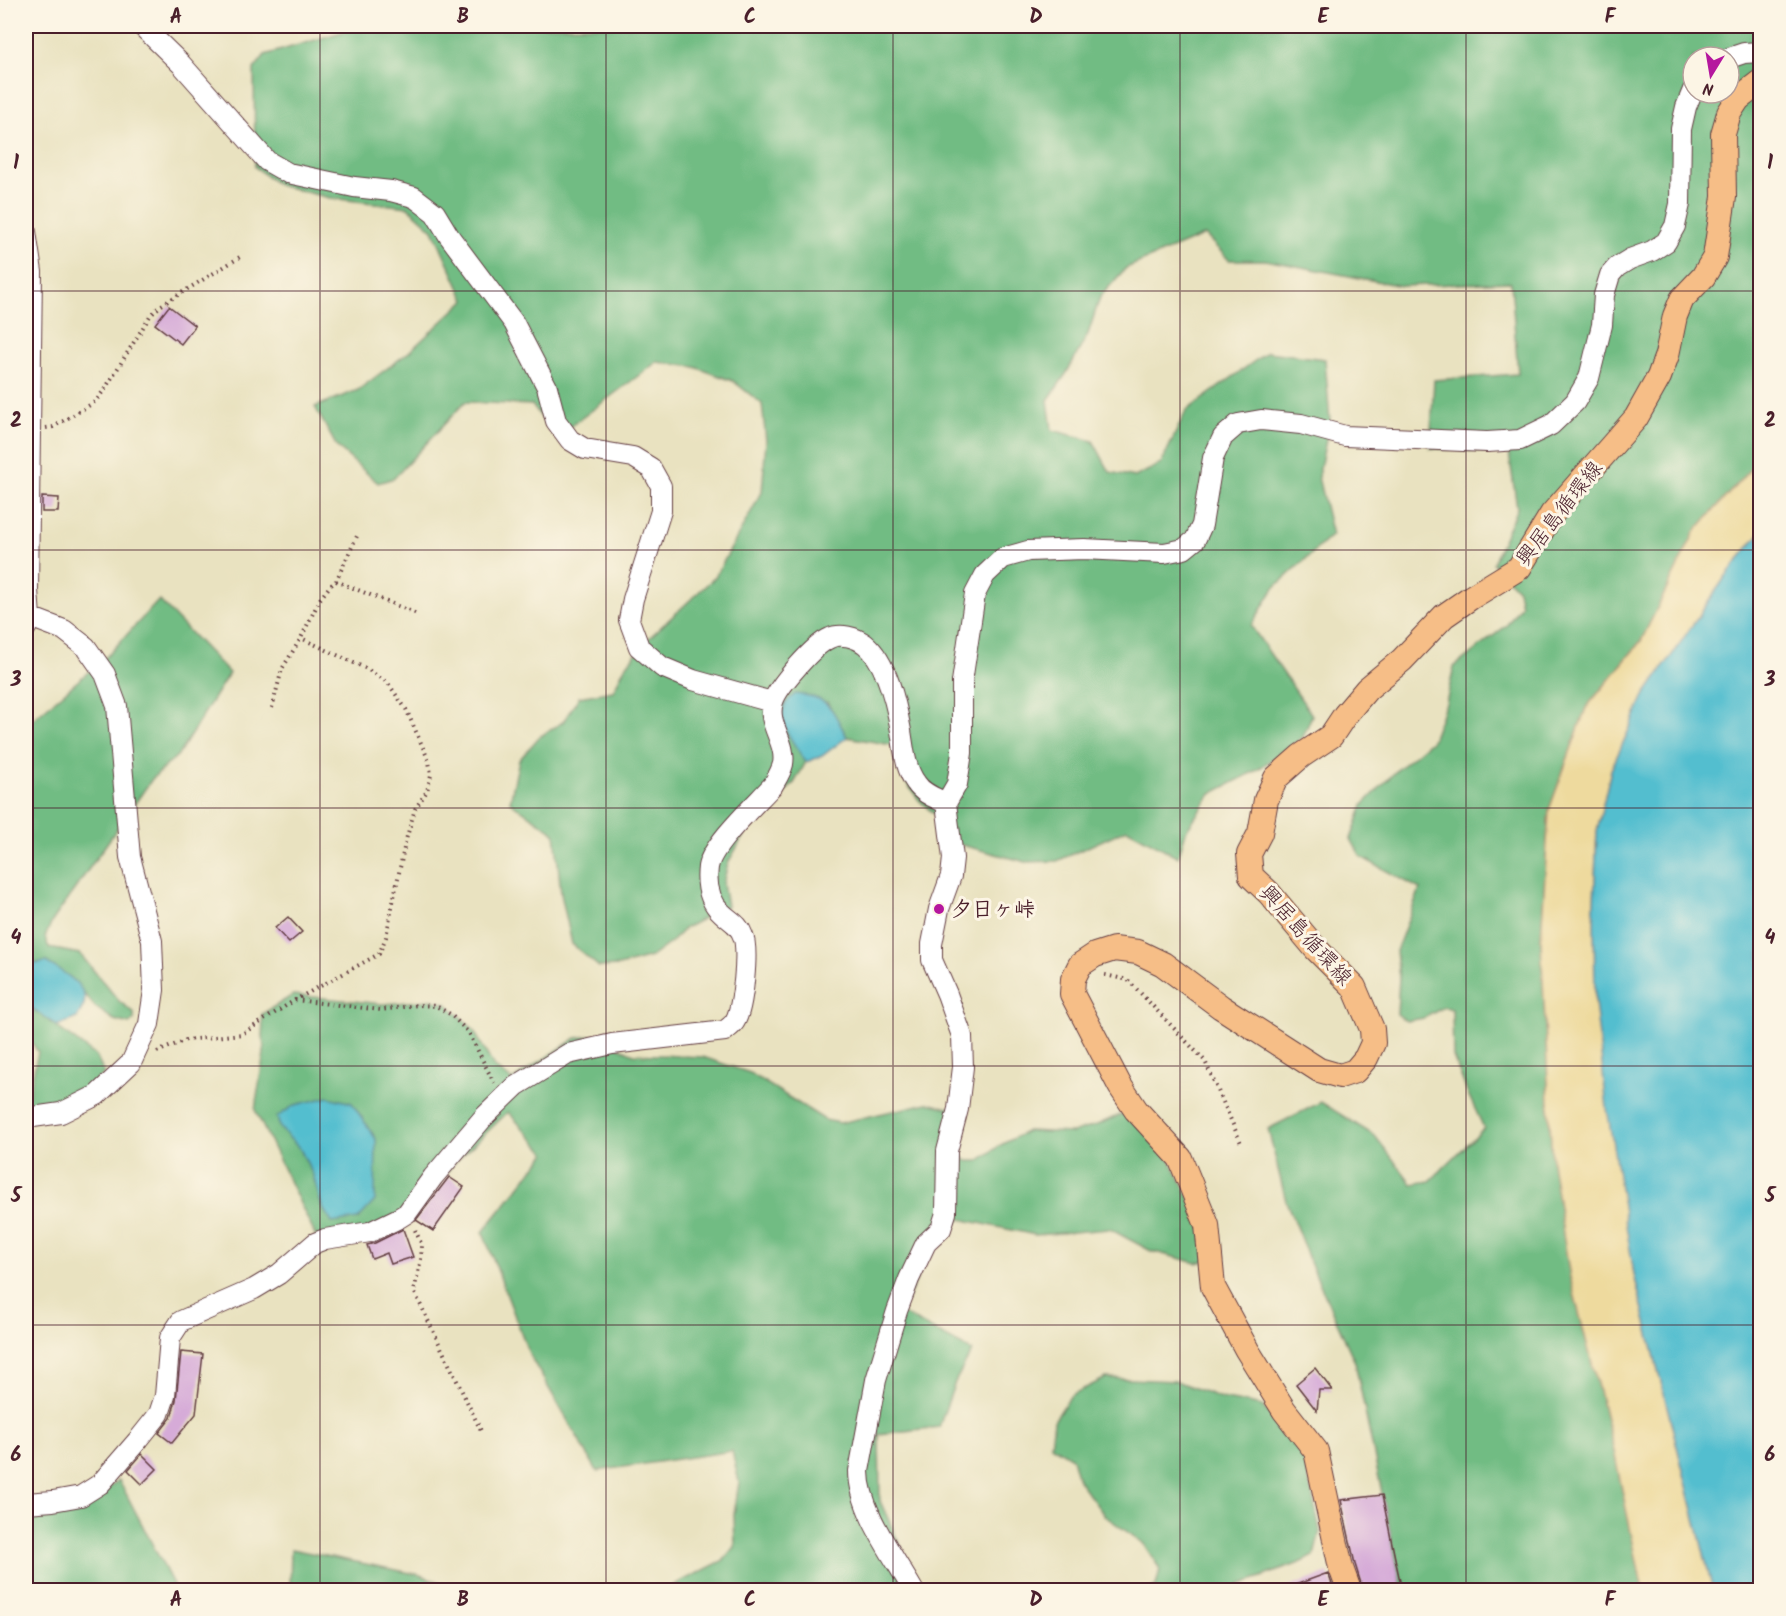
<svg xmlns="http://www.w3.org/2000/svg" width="1786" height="1616" font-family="Kalam,'Klee One',sans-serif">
	<rect width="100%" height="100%" fill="#fcf5e5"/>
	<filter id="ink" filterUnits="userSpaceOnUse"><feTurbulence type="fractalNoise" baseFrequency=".0167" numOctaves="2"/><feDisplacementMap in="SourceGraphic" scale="12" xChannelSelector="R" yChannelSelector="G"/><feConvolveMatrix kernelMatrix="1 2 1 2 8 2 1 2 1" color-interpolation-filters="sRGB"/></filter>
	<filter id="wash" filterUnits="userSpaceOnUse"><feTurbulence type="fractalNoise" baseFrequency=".008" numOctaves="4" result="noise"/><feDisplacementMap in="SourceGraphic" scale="24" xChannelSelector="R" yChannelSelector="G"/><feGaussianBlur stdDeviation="1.35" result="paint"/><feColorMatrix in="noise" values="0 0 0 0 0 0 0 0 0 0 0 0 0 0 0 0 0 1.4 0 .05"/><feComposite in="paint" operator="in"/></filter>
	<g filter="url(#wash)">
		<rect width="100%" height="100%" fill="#e9e2c0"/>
		<path fill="#71bc83" stroke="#5e6e57" stroke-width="1.5" fill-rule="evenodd" d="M362,26H1760V458L1695,532L1641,641L1586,708L1549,810L1541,941L1552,1162L1570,1277L1613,1446L1643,1590H1402L1355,1362L1310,1262L1286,1201L1268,1129L1321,1102L1375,1136L1412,1184L1430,1181L1484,1128L1468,1094L1453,1056L1452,1009L1444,1007L1424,1018L1406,1021L1397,1014L1399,978L1396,951L1420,889L1361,857L1351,839L1363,805L1398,769L1432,740L1446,703L1454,667L1507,625L1521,605L1518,590L1493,563L1517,508L1509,453L1430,448L1434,380L1518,374L1511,282L1402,286L1265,260H1229L1205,235L1126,268L1100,297L1088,334L1066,374L1048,400L1052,430L1093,441L1110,472L1135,477L1161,464L1186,411L1267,352L1325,359L1330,422L1318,477L1332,535L1274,588L1251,626L1312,715L1303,737L1257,770L1211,794L1187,829L1178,857L1127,829L1057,861L1026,862L942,840L936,816L919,800L902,777L892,745L847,737L827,702L783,725L806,762L794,783L745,833L728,863L723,884L727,906L685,928L670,943L651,957L619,966L599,967L572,944L561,894L555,833L510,802L519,760L539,737L563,722L579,697L613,691L625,667L648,639L715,577L762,492L766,441L762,404L733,381L695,367L657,362L556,437L532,405L465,402L394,478L378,483L337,447L315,407L358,390L409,352L465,300L433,230L408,207L330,198L278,185L255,167L254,69L265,55ZM1693,57H1729V93H1693Z
			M159,600L229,673L179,754L152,779L53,920L45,937L49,948L80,954L119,1001L134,1013V1020L129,1024L114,1020L95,1007L72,979L46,962L26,965V725L107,656Z
			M293,995L383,1004L432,1000L447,1004L473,1029L494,1067L512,1080L576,1038L591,1036L634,1054L703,1057L750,1073L825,1120L840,1123L927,1103L968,1112L959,1151L966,1161H979L999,1146L1027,1131L1072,1133L1097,1125L1142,1105L1220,1257L1197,1263L1151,1251L1110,1229L1035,1235L960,1219L930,1250L901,1313L972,1351L955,1382L939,1427L879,1434L880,1501L904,1554L925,1590H664L724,1560L735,1547L734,1514L739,1482L732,1451L597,1471L530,1356L483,1232L546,1153L508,1112L453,1164L410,1221L322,1249L255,1110L264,1053L262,1014ZM300,1149L358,1219L322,1207L313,1175Z
			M26,1004L96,1056L104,1073C82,1097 68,1106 35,1108L27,1101L38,1052L26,1034Z
			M1106,1378L1176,1381L1221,1398L1262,1406L1288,1435L1304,1457L1320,1531L1314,1556L1297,1564L1239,1585L1237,1590H1148L1156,1586L1160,1569L1143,1543L1105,1516L1078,1480L1072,1458L1051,1445L1054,1421L1071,1395Z
			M119,1480L176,1590H26V1519L49,1515L89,1503Z
			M291,1549L421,1575L460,1590H290Z"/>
		<path fill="#eeda9e" stroke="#9c7c64" stroke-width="1.5" d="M1760,458V533L1726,576L1644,696L1611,770L1597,831L1594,905L1595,1002L1634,1274L1713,1590H1643L1613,1446L1570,1277L1552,1162L1541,941L1549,810L1586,708L1641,641L1695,532Z"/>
		<path fill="#53becf" stroke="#4e6e7d" stroke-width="1.5" d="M1760,533V1590H1713L1634,1274L1607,1108L1595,1002L1594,905L1597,831L1611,770L1644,696L1726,576Z
			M795,694C831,697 831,708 847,737L822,756L806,762C792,740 767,714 795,694Z
			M46,962C59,970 89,984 84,1004C83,1008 79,1013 77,1018L57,1026L26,1004V965Z
			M328,1097L352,1103L376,1139L375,1201L358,1219L332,1223L322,1207L313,1175L300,1149L280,1128L277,1117L295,1105Z"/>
		<g id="blocks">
			<path fill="#d6abd8" d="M169,306L195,326L181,344L155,324Z
				M42,497L59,498L58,512H42Z
				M288,917L302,932L289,943L275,928Z
				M449,1177L464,1187L433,1231L416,1220Z
				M403,1229L413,1257L391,1264L387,1253L372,1259L367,1245L375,1243Z
				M181,1352L203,1354L196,1414L172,1443L159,1433L171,1418L176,1400Z
				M1315,1368L1332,1390H1319L1317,1411L1296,1384Z
				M142,1454L157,1469L142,1484L128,1470Z
				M1382,1495L1396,1563L1402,1590H1363L1355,1564L1341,1500Z
				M1328,1573L1334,1590H1284V1589Z"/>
		</g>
	</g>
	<g filter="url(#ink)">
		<use href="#blocks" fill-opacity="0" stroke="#623c41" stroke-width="1.5"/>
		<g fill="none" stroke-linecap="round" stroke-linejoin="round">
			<defs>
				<path id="minor" d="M142,26L181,64L267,161L288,173L354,187L391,191L414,197L435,213L449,236L514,323L547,387L556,421L570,440L585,449L633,457L651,468L661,486V511L633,599L629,620L639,647L662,667L693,680L772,702
					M1729,58L1744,53L1760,52
					M26,232L32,272L28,590L30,617L26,628
					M26,1118L61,1113L97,1095L131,1063L149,1024L154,990L152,941L130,857L117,706L105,674L86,647L64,630L30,617
					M26,1503L53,1501L81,1496L100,1484L139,1439L159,1414L165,1396L170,1338L181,1321L254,1289L279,1274L315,1243L325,1239L370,1232L399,1218L407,1213L433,1177L484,1117L516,1086L568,1054L612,1044L725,1031C728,1028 733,1025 735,1021C743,1009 749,949 743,936C739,924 730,921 722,913C709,901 706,884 708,867C712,844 757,803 773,785C777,778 781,772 783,764C787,742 766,724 773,702C777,687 815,644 830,638C840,633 856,637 865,644C887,662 896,703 901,731C904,749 905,768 916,783C923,794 936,798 946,803
					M913,1590C894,1556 859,1511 859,1471L876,1380L897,1311L909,1279L926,1243L941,1229L946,1213L947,1151L958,1109L963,1067L962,1036L947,994L932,960V944L939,909L951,876L953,858L946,803L957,784L962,753V682L975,594L985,575L1003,558L1028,551L1084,549L1164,553L1184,549L1195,540L1202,525L1213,458L1223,437L1238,424L1261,420L1301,424L1345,436L1487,442L1520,440L1551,425L1575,402L1589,378L1602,325L1604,295L1610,275L1617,267L1630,259L1652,251L1666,242L1675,226L1680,204L1681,129L1686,107L1693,90"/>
				<path id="major" d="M1349,1590L1341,1568L1316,1451L1284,1410L1247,1350L1213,1287L1207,1225L1180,1158L1136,1110L1120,1086L1072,994L1073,979L1080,965L1095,955L1114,949L1138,952L1163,964L1221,1007L1319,1070L1340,1076L1355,1071L1366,1058L1373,1043L1372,1029L1354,987L1316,949L1269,893L1251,876L1249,854L1260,833L1266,800L1276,778L1301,756L1331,736L1345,715L1367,689L1402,660L1444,616L1470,598L1519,568L1552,514L1636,418L1659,377L1667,355L1675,316L1682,299L1703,277L1715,257L1724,197L1723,134L1729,113L1738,99L1760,82"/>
			</defs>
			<use href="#minor" stroke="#623c41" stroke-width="22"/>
			<use href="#major" stroke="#623c41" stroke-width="26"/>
			<path stroke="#623c41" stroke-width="4" stroke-dasharray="1.5 4.5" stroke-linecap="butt" d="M46,428L53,427L95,402L105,389L150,316L160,306L240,257
				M336,581L417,614
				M272,708L282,669L301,638L320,599L330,586L336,581L358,534
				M1105,975L1128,980L1205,1061L1241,1143
				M295,1000L381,1010L418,1005L436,1006L450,1014L469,1033L494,1083
				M157,1052L186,1040L242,1034L295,1000L379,954L386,937L405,843L415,809L427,791L431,775L429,761L406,709L388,683L367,669L301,638
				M415,1230L422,1245L421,1259L414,1291L482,1433"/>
			<use href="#minor" stroke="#fff" stroke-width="20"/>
			<use href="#major" stroke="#f6be87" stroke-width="24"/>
		</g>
	</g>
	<path fill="none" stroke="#4a1f2b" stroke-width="1.5" stroke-opacity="0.55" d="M320,26V1590M606,26V1590M893,26V1590M1180,26V1590M1466,26V1590M26,291H1760M26,550H1760M26,808H1760M26,1066H1760M26,1325H1760"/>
	<circle fill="#b5179e" stroke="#fcf5e5" stroke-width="2" cx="939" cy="909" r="6"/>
	<g text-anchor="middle" stroke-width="6" stroke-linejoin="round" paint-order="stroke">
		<g font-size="21" fill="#4a1f2b" stroke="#fcf5e5">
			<text transform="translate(1559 513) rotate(-52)" y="7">興居島循環線</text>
			<text transform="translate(1306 935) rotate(48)" y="7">興居島循環線</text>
		</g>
		<g font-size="21" font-weight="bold" fill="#4a1f2b" stroke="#fcf5e5" text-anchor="start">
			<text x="951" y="916">夕日ヶ峠</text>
		</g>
	</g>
	<rect width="1786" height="1616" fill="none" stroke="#fcf5e5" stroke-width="66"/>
	<g transform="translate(1711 75) rotate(191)"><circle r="28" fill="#fcf5e5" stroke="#b59f9b" stroke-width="1.5"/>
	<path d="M0-4.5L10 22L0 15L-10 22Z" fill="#b5179e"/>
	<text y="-9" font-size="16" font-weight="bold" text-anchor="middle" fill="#4a1f2b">N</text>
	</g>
	<rect x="33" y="33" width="1720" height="1550" fill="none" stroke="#4a1f2b" stroke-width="2"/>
	<g font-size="20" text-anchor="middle" font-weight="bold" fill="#4a1f2b">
		<text x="176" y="23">A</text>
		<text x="463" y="23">B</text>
		<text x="750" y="23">C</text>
		<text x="1036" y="23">D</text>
		<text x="1323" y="23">E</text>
		<text x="1610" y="23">F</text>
		<text x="16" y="169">1</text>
		<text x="1770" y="169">1</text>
		<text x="16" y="427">2</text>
		<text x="1770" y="427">2</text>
		<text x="16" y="686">3</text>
		<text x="1770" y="686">3</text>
		<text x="16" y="944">4</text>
		<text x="1770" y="944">4</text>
		<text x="16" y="1202">5</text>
		<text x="1770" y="1202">5</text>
		<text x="16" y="1461">6</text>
		<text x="1770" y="1461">6</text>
		<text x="176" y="1606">A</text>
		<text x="463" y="1606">B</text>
		<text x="750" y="1606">C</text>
		<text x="1036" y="1606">D</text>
		<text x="1323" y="1606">E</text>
		<text x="1610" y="1606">F</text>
	</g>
</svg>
